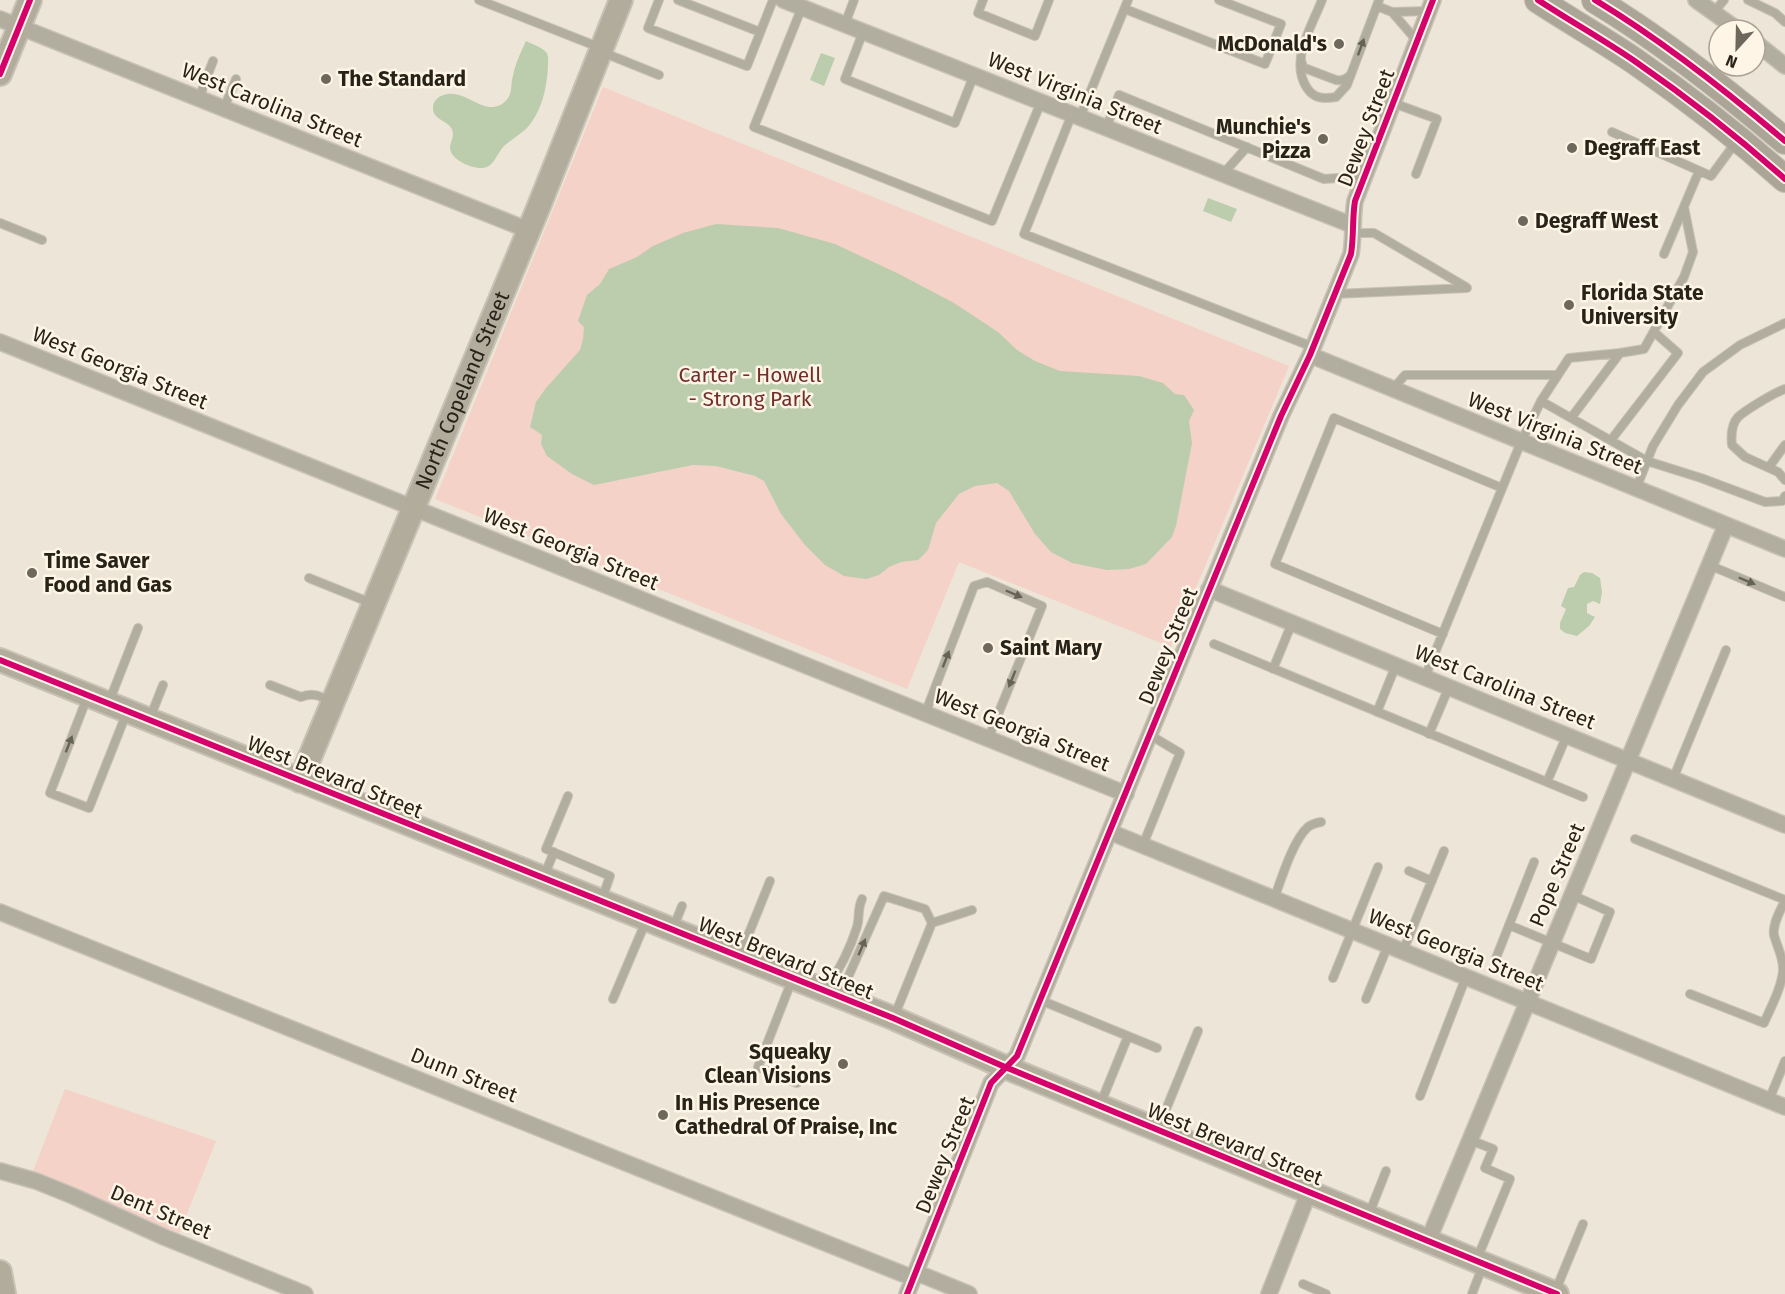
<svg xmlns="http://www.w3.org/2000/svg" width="1785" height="1294" font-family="'Fira Sans',sans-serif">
	<rect width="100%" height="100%" fill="#ede5d7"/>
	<path fill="#f4d2c8" d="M603,87L1289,366L1171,647L959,562L907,689L435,499Z
		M65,1089L216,1141L179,1234L33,1171Z"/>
	<path fill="#bbcdac" d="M526,41C532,44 541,47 546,52C549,56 548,60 548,65C547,88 542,112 526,129C519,135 511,140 504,146C498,152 495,163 487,167C477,171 455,162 451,152C448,146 453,140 453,134C453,120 432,122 433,107C433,102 437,98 441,96C459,88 472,104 489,107C492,107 494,107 498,106C503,104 508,100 510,94C512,88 511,81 513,76C515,64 521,52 526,41Z
		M821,53L835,58L824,86L810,80Z
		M1208,198L1237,209L1231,222L1203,211Z
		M716,224L778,228L835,244L899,274L954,303L998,332L1017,350L1035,361L1060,371L1139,376L1163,383L1175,394L1184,395L1194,410L1189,421L1192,443L1176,526L1172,537L1146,564L1129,569L1107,570L1072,563L1051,552L1035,534L1009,491L997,483L975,486L959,494L936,523L928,550L918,560L901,562L889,567L879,575L866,579L844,576L825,565L805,545L781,514L764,481L755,476L716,466L693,465L594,485L572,474L547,456L541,444L542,435L530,427L536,402L546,388L580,350L583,339L584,327L578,321L587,295L600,284L609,269L637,257L653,246L683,233Z
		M1584,572L1592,573L1600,578L1602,592L1600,604L1593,601L1587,604V613L1595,617L1589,626L1577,636L1565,633L1560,629V623L1566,609L1561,606L1568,588L1574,587L1580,575Z"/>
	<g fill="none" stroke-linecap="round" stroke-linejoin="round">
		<defs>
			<path id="lane" d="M479,0L601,48
				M659,0L648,28L747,66L773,0
				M678,0L760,32
				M983,0L978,13L1035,36L1049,0
				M1322,0C1312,26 1289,61 1307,88C1314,99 1324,99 1336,97L1347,85L1379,0
				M1748,0L1775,13L1785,22
				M1377,6L1392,12L1429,11
				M802,7L754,127L992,221L1041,102
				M1125,9L1265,64L1281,24L1219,0
				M1392,12L1417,41
				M1714,12L1724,0
				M845,24L854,0
				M863,32L845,79L955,123L974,75
				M602,52L659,75
				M1301,60L1303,67L1307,69L1336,80C1342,81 1347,79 1351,74
				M199,98L213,61
				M1393,103L1437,119L1416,174
				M224,108L236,79
				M1072,114L1024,234L1313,347
				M1080,117L1128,0
				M1106,128L1119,95L1324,179L1365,176
				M1612,132L1711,176L1736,142
				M1223,174L1247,147
				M0,223L42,240
				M1353,233H1374L1466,287
				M1664,254L1699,171
				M1335,294L1467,288
				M1393,389L1405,375H1558
				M1785,389C1774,393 1747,409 1738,417C1731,425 1731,436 1732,445L1745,457L1778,472L1785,480
				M1541,401L1647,461L1701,478L1765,502L1782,501L1785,496
				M1571,418L1620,353
				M1611,440L1678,353L1654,332
				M1769,467L1785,445
				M1636,489L1653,446L1678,405L1703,372L1740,345L1785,323
				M1709,565L1785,597
				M309,578L371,603
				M1443,634L1275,564L1334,418L1502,488
				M1214,644L1583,797
				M1273,669L1292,623
				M1425,677L1521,442L1541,401L1569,358L1620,353L1644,349L1684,277L1693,252L1684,207
				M270,685L301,697C312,692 320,696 331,701
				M87,698L50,793L89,808L127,712
				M109,702L138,628
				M1377,712L1396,665
				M925,714L974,586L987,582L1042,606L988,739
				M150,718L163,685
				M1429,734L1449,687
				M1673,779L1726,650
				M1547,782L1567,735
				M568,796L546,849L610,876L602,899
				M1635,839L1785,900C1781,910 1772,924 1774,935C1777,947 1784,958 1783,971C1781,989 1771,1007 1764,1023L1690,994
				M1143,845L1180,753L1150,735
				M1409,871L1432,881
				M544,876L554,852
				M1274,899C1281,880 1293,840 1308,827C1312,824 1316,823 1321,822
				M932,923L972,910
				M1509,925L1591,959L1610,912L1572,895
				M674,926L682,906
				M1403,951L1444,851
				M741,953L770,881
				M1496,958L1534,862
				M1333,978L1378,867
				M792,980L758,1067L797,1083
				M827,988C840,969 850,949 857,927C860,917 857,910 862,899
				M841,993L884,896L925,909L932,923L894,1017
				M613,999L646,921
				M1366,999L1388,945
				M1040,1000L1157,1048
				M1420,1096L1466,977
				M1769,1100L1785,1061
				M1100,1105L1128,1036
				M1158,1129L1198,1031
				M1470,1140L1493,1149L1485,1168L1510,1179L1477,1259
				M1369,1214L1386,1171
				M1303,1284L1326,1294
				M1555,1292L1583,1224
				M1472,1294L1483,1265"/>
			<path id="street" d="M783,0L1352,225
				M1696,0L1738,30
				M0,19L528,230
				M1755,42L1785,66
				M0,342L1126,794
				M1310,355L1785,549
				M1209,589L1785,825
				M1110,832L1785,1107
				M0,912L913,1278
				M0,1171L36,1181L73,1196L164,1237L305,1294
				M1428,1241L1726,525
				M915,1272L969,1294
				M907,1294L991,1083L1017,1056L1281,416L1310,355L1351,254C1354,236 1352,219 1355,201L1433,0
				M1269,1294L1309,1192"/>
			<g id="secondary">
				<path d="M0,74L30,0"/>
				<path d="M0,660L893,1018L1005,1067L1557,1294"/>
				<path id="s1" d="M300,781L539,206L621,0"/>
				<path d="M0,1272L4,1294"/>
			</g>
			<path id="primary" d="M1538,0C1570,21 1604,40 1636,62C1688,98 1738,137 1785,179
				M1595,0C1663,41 1725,90 1785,141"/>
		</defs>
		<use href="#lane" stroke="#c8c1b6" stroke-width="10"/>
		<use href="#street" stroke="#c8c1b6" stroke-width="18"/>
		<use href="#secondary" stroke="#c8c1b6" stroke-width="26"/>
		<use href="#primary" stroke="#c8c1b6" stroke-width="28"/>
		<use href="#lane" stroke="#b1aea0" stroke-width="8"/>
		<use href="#street" stroke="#b1aea0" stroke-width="15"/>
		<use href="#secondary" stroke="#b1ac9c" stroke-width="22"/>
		<use href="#primary" stroke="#aaa596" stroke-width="26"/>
		<defs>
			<path id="cycleway" d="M1538,0C1570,21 1604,40 1636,62C1688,98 1738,137 1785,179
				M1595,0C1663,41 1725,90 1785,141
				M0,74L30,0
				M0,660L893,1018L1005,1067L1557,1294
				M907,1294L991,1083L1017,1056L1281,416L1310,355L1351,254C1354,236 1352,219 1355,201L1433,0"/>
		</defs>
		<use href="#cycleway" stroke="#fef5e6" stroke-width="10"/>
		<use href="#cycleway" stroke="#d6006c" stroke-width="6"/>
	</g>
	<defs><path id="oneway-solid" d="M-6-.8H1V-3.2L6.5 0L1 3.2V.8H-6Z" transform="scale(1.5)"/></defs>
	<g fill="#666256">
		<use href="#oneway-solid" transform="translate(1361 47) rotate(-70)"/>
		<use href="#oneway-solid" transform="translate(1747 581) rotate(23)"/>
		<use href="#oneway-solid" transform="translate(1014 594) rotate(23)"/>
		<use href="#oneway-solid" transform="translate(946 659) rotate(-69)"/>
		<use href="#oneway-solid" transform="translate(1012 679) rotate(112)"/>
		<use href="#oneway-solid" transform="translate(69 744) rotate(-69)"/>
		<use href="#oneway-solid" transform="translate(862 947) rotate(-67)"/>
	</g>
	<g fill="#6d675c" stroke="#fef5e6" stroke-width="2">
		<circle cx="1339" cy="44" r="6"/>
		<circle cx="326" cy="79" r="6"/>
		<circle cx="1323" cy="139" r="6"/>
		<circle cx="1572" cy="148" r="6"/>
		<circle cx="1523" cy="221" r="6"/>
		<circle cx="1569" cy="305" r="6"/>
		<circle cx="32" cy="573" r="6"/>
		<circle cx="988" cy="648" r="6"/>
		<circle cx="843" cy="1064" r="6"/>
		<circle cx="663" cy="1115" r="6"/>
	</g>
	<g text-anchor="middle" stroke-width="5" stroke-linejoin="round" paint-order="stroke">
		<g font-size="21" font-weight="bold" fill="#282319" stroke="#fef5e6" text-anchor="start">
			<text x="1327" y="51" text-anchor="end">McDonald's</text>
			<text x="338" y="86">The Standard</text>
			<text x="1311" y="134" text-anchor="end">Munchie's<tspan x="1311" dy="24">Pizza</tspan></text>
			<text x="1584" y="155">Degraff East</text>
			<text x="1535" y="228">Degraff West</text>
			<text x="1581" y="300">Florida State<tspan x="1581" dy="24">University</tspan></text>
			<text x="44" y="568">Time Saver<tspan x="44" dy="24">Food and Gas</tspan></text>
			<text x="1000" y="655">Saint Mary</text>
			<text x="831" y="1059" text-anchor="end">Squeaky<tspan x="831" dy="24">Clean Visions</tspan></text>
			<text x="675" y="1110">In His Presence<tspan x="675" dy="24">Cathedral Of Praise, Inc</tspan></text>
		</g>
		<g font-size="21" fill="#282319" stroke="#fef5e6">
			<text transform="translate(1075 93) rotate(22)" y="7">West Virginia Street</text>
			<text transform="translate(272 105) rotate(22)" y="7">West Carolina Street</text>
			<text transform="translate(1366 128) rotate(-69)" y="7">Dewey Street</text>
			<text transform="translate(120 368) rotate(22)" y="7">West Georgia Street</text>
			<text dy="7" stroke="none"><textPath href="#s1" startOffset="423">North Copeland Street</textPath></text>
			<text transform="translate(1555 433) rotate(22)" y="7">West Virginia Street</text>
			<text transform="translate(571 549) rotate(22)" y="7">West Georgia Street</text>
			<text transform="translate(1168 646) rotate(-68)" y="7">Dewey Street</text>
			<text transform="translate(1505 687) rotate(22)" y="7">West Carolina Street</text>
			<text transform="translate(1022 730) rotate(22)" y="7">West Georgia Street</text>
			<text transform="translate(335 777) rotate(22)" y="7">West Brevard Street</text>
			<text transform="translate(1557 875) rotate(-67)" y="7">Pope Street</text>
			<text transform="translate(1456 950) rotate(22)" y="7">West Georgia Street</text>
			<text transform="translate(786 958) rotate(22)" y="7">West Brevard Street</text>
			<text transform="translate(464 1075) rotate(22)" y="7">Dunn Street</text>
			<text transform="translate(1235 1144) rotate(22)" y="7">West Brevard Street</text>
			<text transform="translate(945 1155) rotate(-68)" y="7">Dewey Street</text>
			<text transform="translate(161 1212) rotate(23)" y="7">Dent Street</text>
		</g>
		<g font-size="21" fill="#722f2a" stroke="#fef5e6">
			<text x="750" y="382">Carter - Howell<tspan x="750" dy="24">- Strong Park</tspan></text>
		</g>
	</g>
	<g transform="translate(1737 48) rotate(202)"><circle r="28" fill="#fef5e6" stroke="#a8a194" stroke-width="1.5"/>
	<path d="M0-4.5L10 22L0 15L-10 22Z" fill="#6d675c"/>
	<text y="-9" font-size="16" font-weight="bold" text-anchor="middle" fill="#282319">N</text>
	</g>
</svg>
